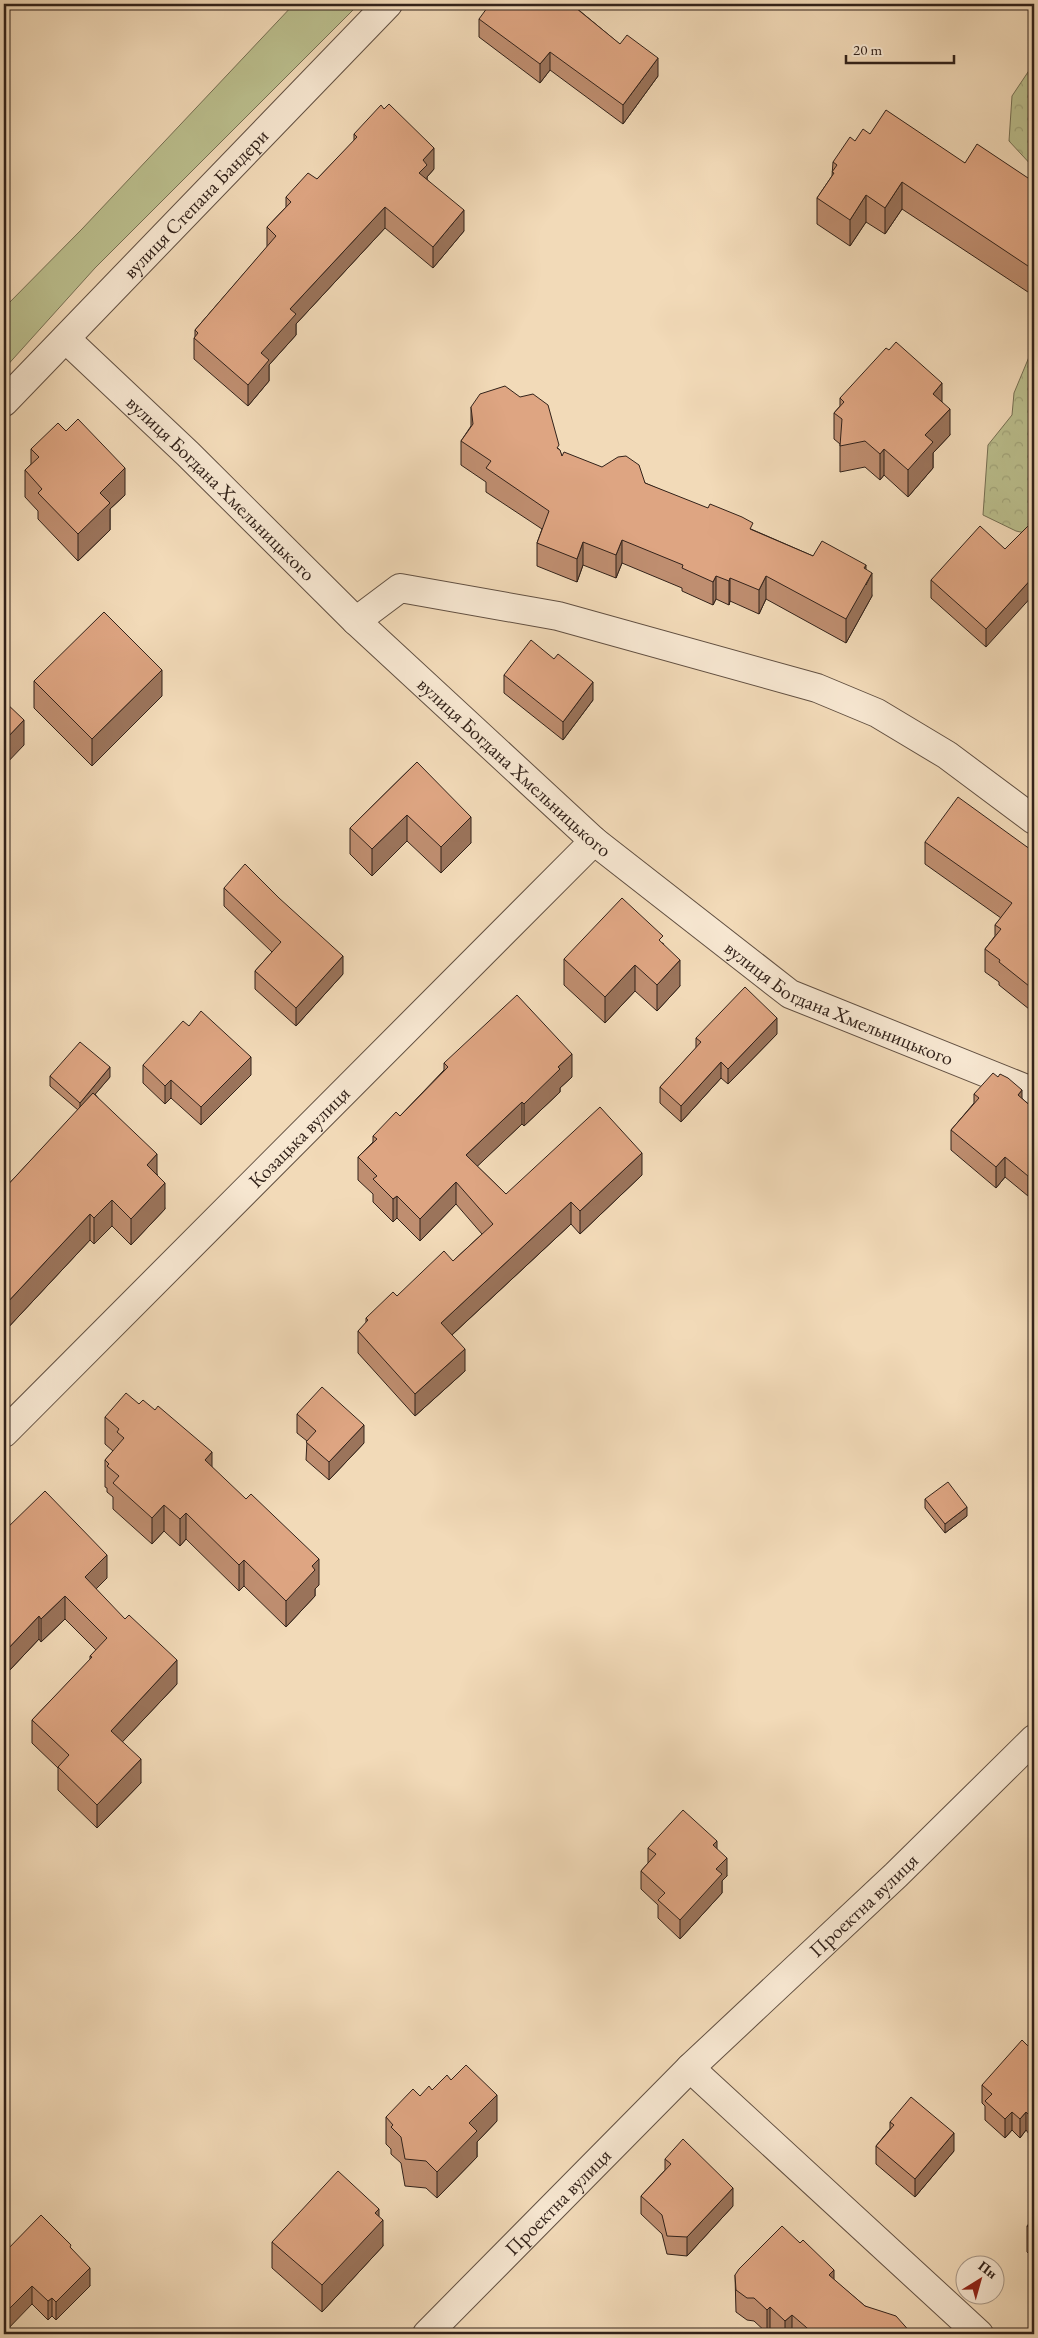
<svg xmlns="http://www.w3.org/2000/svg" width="1038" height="2338" font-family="'EB Garamond',serif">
	<defs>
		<pattern id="forest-crowns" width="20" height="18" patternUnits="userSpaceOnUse" patternTransform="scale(1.25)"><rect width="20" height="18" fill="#bbbf8e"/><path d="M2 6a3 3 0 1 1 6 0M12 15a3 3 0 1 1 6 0" fill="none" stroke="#a1a47a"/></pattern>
	</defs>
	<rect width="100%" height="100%" fill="#f2dab8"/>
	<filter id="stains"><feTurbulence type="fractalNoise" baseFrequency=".004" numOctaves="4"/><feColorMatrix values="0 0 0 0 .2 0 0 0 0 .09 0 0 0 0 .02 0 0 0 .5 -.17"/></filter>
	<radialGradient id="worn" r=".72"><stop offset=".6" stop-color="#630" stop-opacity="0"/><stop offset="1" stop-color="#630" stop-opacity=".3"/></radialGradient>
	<path fill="#bbbf8e" stroke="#767054" d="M294,4H359L95,268L4,369V308L82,229Z"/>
	<path fill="url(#forest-crowns)" stroke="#767054" d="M1034,63V168L1009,141L1012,96Z
		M1034,345V535L1016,531L983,515L988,445L1012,415L1014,393Z"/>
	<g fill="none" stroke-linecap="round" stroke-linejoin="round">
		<defs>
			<g id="street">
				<path id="s1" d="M66,339L188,454L356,621L594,841L790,994L1034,1092"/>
				<path id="s2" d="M4,402L388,4"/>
				<path d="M356,621L400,588L558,616L817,688L877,713L947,755L1034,820"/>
				<path id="s3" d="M4,1433L594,841"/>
				<path id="s4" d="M690,2068L896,1875L1034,1739"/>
				<path id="s5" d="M427,2334L690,2068L979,2334"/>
			</g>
		</defs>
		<use href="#street" stroke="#625042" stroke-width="30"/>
		<use href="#street" stroke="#f7e7d1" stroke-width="28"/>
	</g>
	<path fill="#bf8e70" stroke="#32221a" d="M574,4V6L658,76L623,124L550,70L540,83L479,37V19Z
		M354,134L434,169L427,177V179L464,231L433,268L385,228L296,324V335L269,365V381L248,406L194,359V338L195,337V330L267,247V227L286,207V197L317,179L354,141Z
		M870,134L965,163L1034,182V296L902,209L885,234L866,222L850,246L817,224V198L832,176L833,162L855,141Z
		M840,398L942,402L950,435L933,453V468L908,497L884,475L880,480L865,467L840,472V444L834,439V413L840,406Z
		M471,407L559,449L562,456L645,483L813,556L866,569L872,596L846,643L766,599L759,614L730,601L729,605L716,599L713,605L682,591V588L622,563L616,578L583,565L577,582L537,566V543L542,529L486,492V482L461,465V441L471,426Z
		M31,449L125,495L110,509V530L78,561L38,519V511L25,497V470L31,464Z
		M1005,549L986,647L931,598V580Z
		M554,659L593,700L563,740L504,693V675Z
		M34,681L162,696L92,766L34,708Z
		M417,762L471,843L441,873L407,841L372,876L350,854V828Z
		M925,842L1034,852V1013L999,985V982L985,972V949L995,936V925L1001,918L925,864Z
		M224,888L343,974L296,1026L255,989V971L272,952L224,906Z
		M663,943L680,986L657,1011L635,991L605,1023L564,985V959Z
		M777,1034L728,1084L721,1078L681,1122L660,1103V1087L696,1048V1038Z
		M444,1063L572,1077L560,1088V1092L524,1126L522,1124L477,1166L506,1194L642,1175L580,1234L571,1224L452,1335L465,1371L415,1416L358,1353V1331L366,1323V1318L397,1296L453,1261L482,1234L456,1204L420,1241L397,1218L393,1222L373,1202V1194L358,1180V1157L373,1142V1136L400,1116L444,1070Z
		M143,1065L251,1075L201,1125L171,1098L165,1104L143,1083Z
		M50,1076L110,1077L95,1094L157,1174L165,1209L131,1245L112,1226L94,1244L90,1240L4,1332V1189L78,1110L50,1086Z
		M998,1077L1034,1109V1190V1189L1028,1196L1005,1177L996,1188L951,1150V1130L974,1103V1094Z
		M297,1414L364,1443L329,1480L306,1460L307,1441L297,1433Z
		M105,1417L212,1467L319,1585L315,1589V1596L286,1627L244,1586L239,1591L186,1539L180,1546L164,1531L152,1544L113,1509V1497L107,1492V1488L105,1487V1460L113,1451L105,1444Z
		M925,1499L967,1516L945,1533L925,1508Z
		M4,1531L107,1578L96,1589L177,1684L122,1742L141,1783L97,1828L58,1790V1768L32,1743V1720L90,1660V1656L96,1650L65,1619L41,1642L39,1639L8,1672V1694L4,1698Z
		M648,1848L717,1849L727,1876L722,1881V1893L680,1939L658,1918V1905L641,1889V1871L648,1863Z
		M1034,2052V2128L1029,2134L1026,2130L1020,2138L1012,2130L1005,2138L985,2120V2106L982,2103V2085Z
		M451,2080L497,2121L477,2142V2157L437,2198L426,2188L405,2186L401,2163L391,2154V2149L386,2144V2117L420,2096Z
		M890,2122L954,2151L915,2197L876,2164V2146L890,2129Z
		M665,2159L733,2206L687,2256L667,2254L662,2234L641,2214V2196L665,2170Z
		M379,2217L383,2246L322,2312L272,2268V2242Z
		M1034,2218V2279L1031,2276V2256L1027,2252V2226Z
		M71,2248L90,2286L56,2320L52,2316L48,2320L32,2304L4,2253Z
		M735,2275L834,2280L865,2306L912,2334H775L770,2329L767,2333L754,2321L747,2320L736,2312Z"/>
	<path fill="#9b745b" stroke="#32221a" d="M550,52V70L540,83V64Z
		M658,58V76L623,124V105Z
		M434,148V169L427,177V186L419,173L423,160Z
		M902,182V209L885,234V208Z
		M866,195V222L850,246V220Z
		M385,207V228L296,324V335L269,365V381L248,406V385L261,353L290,309Z
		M464,210V231L433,268V247Z
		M942,383V410L933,394Z
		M950,409V435L933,453V468L908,497V470L925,435Z
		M884,449V475L880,480V454Z
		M125,468V495L110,509V530L78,561V534L100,493Z
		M622,540V563L616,578V555Z
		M583,542V565L577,582V559Z
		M866,565V585L872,573V596L846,643V619Z
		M716,576V599L713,605V582Z
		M766,576V599L759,614V590Z
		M1034,576V594L986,647V629Z
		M730,578V601L729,605V581Z
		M162,670V696L92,766V739Z
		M593,682V700L563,740V722Z
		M24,720V745L4,766V741Z
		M407,815V841L372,876V849Z
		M471,817V843L441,873V847Z
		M343,956V974L296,1026V1008Z
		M680,960V986L657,1011V985Z
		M635,965V991L605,1023V997Z
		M777,1018V1034L728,1084V1069Z
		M572,1054V1077L560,1088V1092L524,1126V1104L558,1067Z
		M251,1057V1075L201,1125V1107Z
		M721,1062V1078L681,1122V1106Z
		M110,1067V1077L80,1112V1103Z
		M171,1080V1098L165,1104V1086Z
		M1022,1090V1111L1018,1095Z
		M522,1102V1124L466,1177V1155Z
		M642,1153V1175L580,1234V1211Z
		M157,1154V1180L147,1165Z
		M1005,1157V1177L996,1188V1167Z
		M1034,1168V1189L1028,1196V1176Z
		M456,1182V1204L420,1241V1219Z
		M165,1183V1209L131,1245V1219Z
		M397,1196V1218L393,1222V1199Z
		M112,1200V1226L94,1244V1218Z
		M571,1202V1224L441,1345V1323Z
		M90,1214V1240L4,1332V1306Z
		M465,1349V1371L415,1416V1394Z
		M364,1425V1443L329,1480V1462Z
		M212,1452V1478L205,1460Z
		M164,1505V1531L152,1544V1518Z
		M967,1507V1516L945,1533V1524Z
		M186,1513V1539L180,1546V1519Z
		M107,1555V1578L85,1600V1577Z
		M319,1559V1585L315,1589V1596L286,1627V1601L312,1566Z
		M244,1560V1586L239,1591V1565Z
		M65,1596V1619L41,1642V1619Z
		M39,1616V1639L8,1672V1694L4,1698V1653Z
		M177,1660V1684L111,1754V1731Z
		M141,1759V1783L97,1828V1805Z
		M717,1841V1860L713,1845Z
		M727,1858V1876L722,1881V1893L680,1939V1920L716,1869Z
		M497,2095V2121L477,2142V2157L437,2198V2172L469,2123Z
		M1034,2110V2128L1029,2134V2115Z
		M1012,2112V2130L1005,2138V2119Z
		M1026,2112V2130L1020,2138V2119Z
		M954,2133V2151L915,2197V2179Z
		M733,2188V2206L687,2256V2237Z
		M379,2209V2224L383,2220V2246L322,2312V2285L375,2213Z
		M90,2268V2286L56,2320V2302Z
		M834,2270V2292L829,2275Z
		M32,2286V2304L4,2333V2314Z
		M52,2298V2316L48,2320V2301Z
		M770,2307V2329L767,2333V2310Z
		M792,2315V2334H785V2321Z"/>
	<path fill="#dea582" stroke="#32221a" d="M490,4H571L620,44L627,35L658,58L623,105L550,52L540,64L479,19Z
		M389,104L434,148L423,160L427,165L419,173L464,210L433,247L385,207L290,309L296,314L261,353L269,360L248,385L194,338L198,333L195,330L276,236L267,227L291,202L286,197L308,173L317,179L357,137L354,134L381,105L384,109Z
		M886,110L965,163L977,144L1034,182V270L902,182L885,208L866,195L850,220L817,198L834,173L832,172L837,165L833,162L850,137L855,141L863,129L870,134Z
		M896,342L942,383L933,394L950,409L925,435L933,442L908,470L884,449L880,454L865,441L840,446L842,419L834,413L844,402L840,398L886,348L889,350Z
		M505,386L520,397L533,394L548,405L559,445L557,448L560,450L562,456L564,452L602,467L618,457L626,456L639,465L645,483L708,508L710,504L742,517L753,523L750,529L813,556L822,541L866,565L864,568L872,573L846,619L766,576L759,590L730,578L729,581L716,576L713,582L682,568L683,565L622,540L616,555L583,542L577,559L537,543L549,511L486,468L491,461L461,441L473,424L471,407L480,394Z
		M78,419L125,468L100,493L110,503L78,534L38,493L42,489L25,470L39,457L31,449L58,423L66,431Z
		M1034,520V576L986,629L931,580L980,526L1005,549Z
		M104,612L162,670L92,739L34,681Z
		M531,640L554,659L558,654L593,682L563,722L504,675Z
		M4,701L24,720L4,741Z
		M417,762L471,817L441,847L407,815L372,849L350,828Z
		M958,797L1034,852V990L999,962L1000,960L985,949L1001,929L995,925L1012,903L925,842Z
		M245,864L279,898L343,956L296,1008L255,971L281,942L224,888Z
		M622,898L663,936L659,940L680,960L657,985L635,965L605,997L564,959Z
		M745,987L777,1018L728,1069L721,1062L681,1106L660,1087L701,1042L696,1038Z
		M517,995L572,1054L558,1067L560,1069L524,1104L522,1102L466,1155L506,1194L600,1107L642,1153L580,1211L571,1202L441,1323L465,1349L415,1394L358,1331L368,1320L366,1318L393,1292L397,1296L444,1251L453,1261L493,1224L456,1182L420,1219L397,1196L393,1199L373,1179L377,1176L358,1157L377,1139L373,1136L396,1112L400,1116L448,1067L444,1063Z
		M201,1011L251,1057L201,1107L171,1080L165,1086L143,1065L183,1021L189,1026Z
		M80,1042L110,1067L80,1103L50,1076Z
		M993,1073L998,1077L1000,1074L1008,1078L1022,1090L1018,1095L1034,1109V1169V1168L1028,1176L1005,1157L996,1167L951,1130L979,1098L974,1094Z
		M93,1093L157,1154L147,1165L165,1183L131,1219L112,1200L94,1218L90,1214L4,1306V1189Z
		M322,1387L364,1425L329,1462L306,1442L316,1431L297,1414Z
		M126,1393L139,1404L143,1400L155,1410L158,1406L212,1452L205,1460L246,1499L251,1494L319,1559L312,1566L315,1570L286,1601L244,1560L239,1565L186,1513L180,1519L164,1505L152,1518L113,1483L119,1476L107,1466L109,1464L105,1460L124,1438L117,1432L119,1429L105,1417Z
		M948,1482L967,1507L945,1524L925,1499Z
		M45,1491L107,1555L85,1577L125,1619L129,1615L177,1660L111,1731L141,1759L97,1805L58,1767L69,1755L32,1720L92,1657L90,1656L107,1638L65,1596L41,1619L39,1616L4,1653V1531Z
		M4,1667L8,1671L4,1675Z
		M683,1810L717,1841L713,1845L727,1858L716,1869L722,1874L680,1920L658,1900L665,1893L641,1871L656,1854L648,1848Z
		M1022,2040L1034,2052V2110L1029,2115L1026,2112L1020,2119L1012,2112L1005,2119L985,2101L992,2094L982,2085Z
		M466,2065L497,2095L469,2123L477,2131L437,2172L426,2161L405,2159L401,2137L391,2127L393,2125L386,2117L413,2089L420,2096L429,2086L432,2090L447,2075L451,2080Z
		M911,2097L954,2133L915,2179L876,2146L894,2125L890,2122Z
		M683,2139L733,2188L687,2237L667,2236L662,2215L641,2196L671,2164L665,2159Z
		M338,2171L379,2209L375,2213L383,2220L322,2285L272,2242Z
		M41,2215L71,2245L70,2247L90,2268L56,2302L52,2298L48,2301L32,2286L4,2314V2253Z
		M1034,2218V2233L1027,2226Z
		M782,2226L800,2243L803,2240L834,2270L829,2275L865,2306L896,2316L912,2334H814L792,2315L785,2321L770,2307L767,2310L754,2298H747L736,2290L735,2275L739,2269Z
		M1034,2246V2252L1031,2249Z
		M477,2331L481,2334H474Z"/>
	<g text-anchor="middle" stroke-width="4.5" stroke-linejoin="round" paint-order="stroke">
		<g font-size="20" fill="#32221a" stroke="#f7e7d1">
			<text dy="7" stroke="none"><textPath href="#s2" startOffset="276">вулиця Степана Бандери</textPath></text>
			<text dy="7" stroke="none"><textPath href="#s1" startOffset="215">вулиця Богдана Хмельницького</textPath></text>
			<text dy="7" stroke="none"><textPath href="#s1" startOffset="620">вулиця Богдана Хмельницького</textPath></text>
			<text dy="7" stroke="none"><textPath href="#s1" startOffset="1025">вулиця Богдана Хмельницького</textPath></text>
			<text dy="7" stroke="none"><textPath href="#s3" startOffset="418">Козацька вулиця</textPath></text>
			<text dy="7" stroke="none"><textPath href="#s4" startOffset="238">Проектна вулиця</textPath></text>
			<text dy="7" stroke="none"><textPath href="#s5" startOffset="186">Проектна вулиця</textPath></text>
		</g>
	</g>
	<rect width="1038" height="2338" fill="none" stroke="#f2dab8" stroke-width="20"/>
	<rect x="5" y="5" width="1028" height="2328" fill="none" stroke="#32221a" stroke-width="2.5"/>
	<rect x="10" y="10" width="1018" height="2318" fill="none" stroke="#32221a"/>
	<g transform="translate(980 2280) rotate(37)"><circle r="24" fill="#f7e7d1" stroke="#a89888"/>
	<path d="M0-4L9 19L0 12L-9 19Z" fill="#8f2418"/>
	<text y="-8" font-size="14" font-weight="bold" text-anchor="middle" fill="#32221a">Пн</text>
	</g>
	<path d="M846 55v8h108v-8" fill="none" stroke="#32221a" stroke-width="2.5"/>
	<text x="853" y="55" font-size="15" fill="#32221a" stroke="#f7e7d1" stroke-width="4" paint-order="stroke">20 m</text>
	<rect width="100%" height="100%" filter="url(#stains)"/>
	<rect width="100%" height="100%" fill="url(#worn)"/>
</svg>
